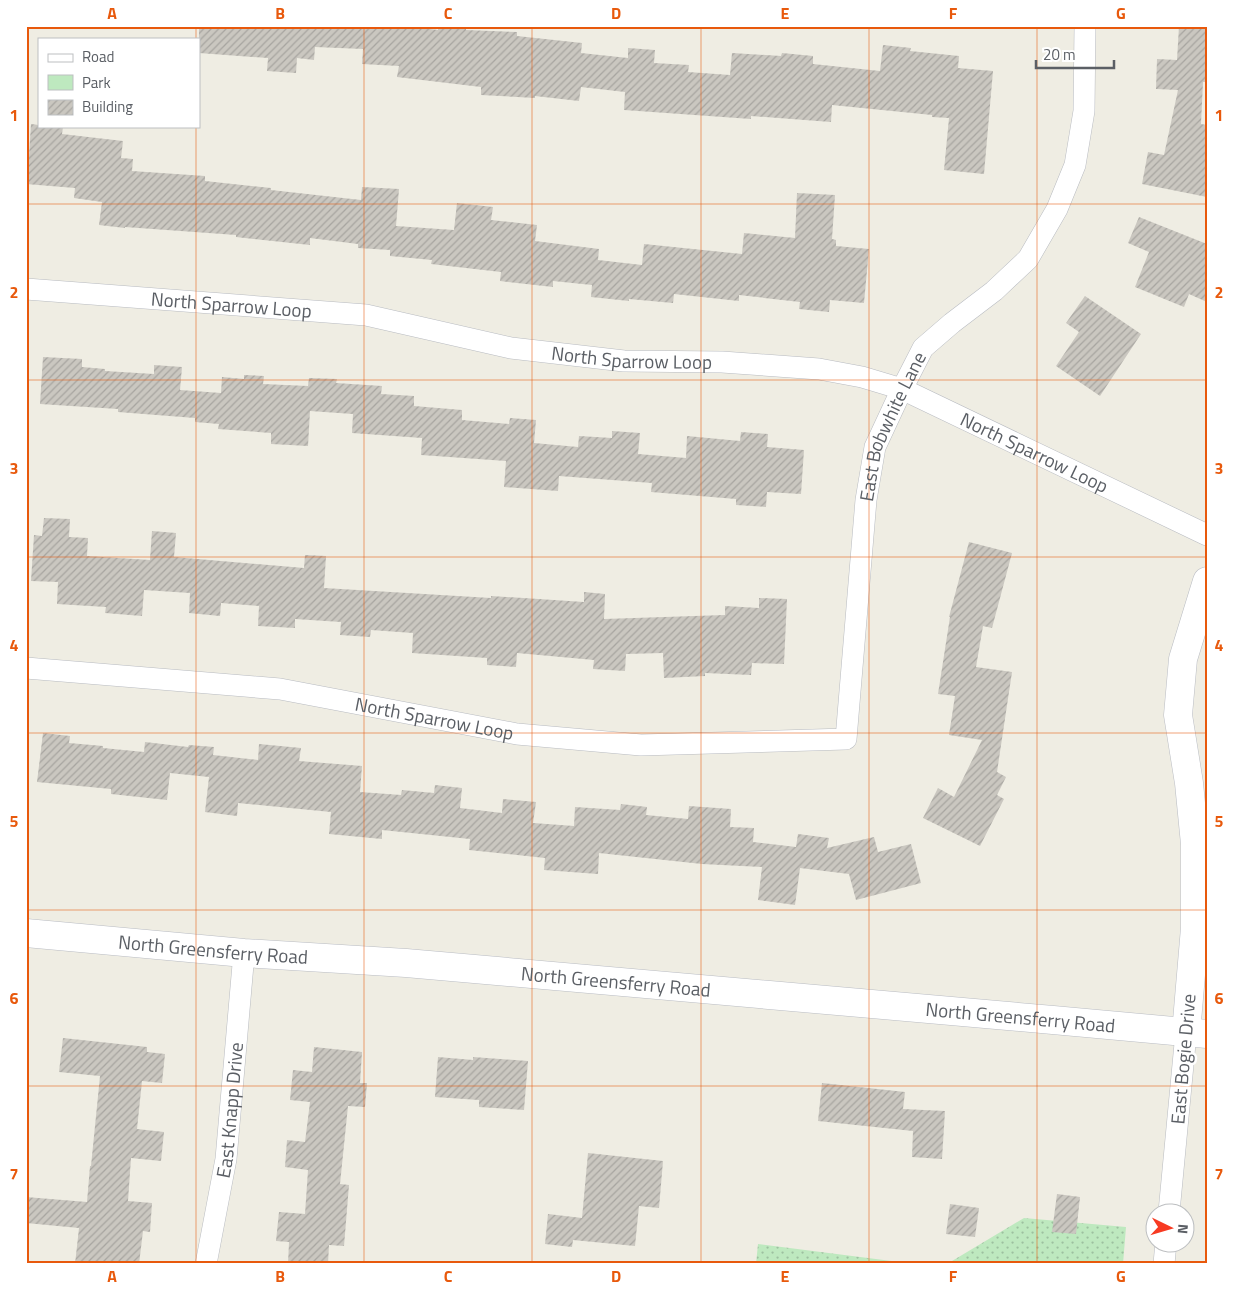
<svg xmlns="http://www.w3.org/2000/svg" width="1233" height="1290" font-family="'Titillium Web',sans-serif">
	<defs>
		<pattern id="green-dots" width="8" height="8" patternUnits="userSpaceOnUse" patternTransform="scale(1.25)"><rect width="8" height="8" fill="#bee9bf"/><path d="M2 2h.1M6 6h.1" fill="none" stroke="#9dc09f" stroke-width="1.8" stroke-linecap="round"/></pattern>
		<pattern id="building-hatch" width="6" height="6" patternUnits="userSpaceOnUse" patternTransform="scale(1.25)"><rect width="6" height="6" fill="#cac7c0"/><path d="M-1 1l2-2M0 6l6-6M5 7l2-2" fill="none" stroke="#a7a5a0"/></pattern>
	</defs>
	<rect width="100%" height="100%" fill="#efede3"/>
	<path fill="url(#green-dots)" d="M1024,1218L1126,1227L1123,1264H947Z
		M758,1244L915,1264H756Z"/>
	<path fill="url(#building-hatch)" d="M199,26H405L438,30V26H466V30L517,32V36L582,43L581,53L628,58V48L655,50L654,63L689,65L688,72L730,75L732,53L781,56L782,53L813,56V64L880,71L883,45L911,48L910,51L959,56L958,68L993,71L984,174L944,170L949,118L932,117V115L832,105L831,122L751,116V119L624,110L625,92L581,87L579,101L535,96V98L481,95V87L397,77L399,66L362,64L363,49L315,47L314,60L297,58L296,73L267,71L268,58L199,53Z
		M1179,26H1207V82H1203L1201,124L1207,125V197L1142,184L1148,152L1164,155L1178,90L1156,89L1157,59L1177,60Z
		M31,124L39,125V126L63,127L62,134L123,141L121,158L133,159L132,171L205,176V181L271,188V190L361,200L362,187L399,189L396,226L454,230L457,203L493,207L491,220L537,225L535,241L599,249L598,260L642,265L644,244L742,254L744,233L795,238L797,193L835,195L832,239L836,240V246L869,249L864,303L830,300L829,312L799,309L800,302L739,295V301L674,294L673,303L629,299V301L591,297L592,285L553,281V287L500,281L501,272L431,264L432,260L390,256V250L358,248V244L310,238V245L236,237V235L125,227V228L99,225L102,202L74,198L75,188L26,184V156H29Z
		M1139,217L1207,244V302L1189,294L1184,307L1135,287L1149,252L1128,243Z
		M1085,296L1141,334L1100,396L1056,366L1079,332L1066,323Z
		M43,357L82,359V367L105,369V371L154,374V365L182,367L180,390L221,393L222,377L244,379V375L264,376L263,384L308,386L309,378L337,379L336,383L382,386L381,394L414,396V406L462,410V420L509,424L510,418L536,420L534,443L578,447L579,436L612,438V431L640,433L638,454L686,458L687,436L740,441L741,432L768,434L767,447L804,450L801,494L767,492L766,507L736,505V499L651,492L652,483L559,476L558,491L504,487L506,461L421,455L422,438L352,433L353,414L310,411L308,446L271,444V433L218,429L219,424L195,422V418L118,412V409L40,404Z
		M44,518L70,519L69,537L88,538L87,556L150,560L152,531L176,533L174,557L304,568L305,555L326,556L324,588L491,598V596L584,602V592L605,594L604,619L725,615V606L759,608V598L787,599L784,664L752,663L751,675L705,673V676L664,678L663,653L626,654L625,671L593,669L594,660L517,653L516,667L487,665V658L412,653L413,633L371,630L370,637L340,635L341,622L295,619V628L258,626L259,606L221,603L220,616L189,613L190,593L144,590L142,616L105,613L106,607L57,604L58,582L31,581L34,535L42,536Z
		M969,542L1012,553L992,628L983,626L976,667L1012,672L997,772L1006,777L997,795L1004,799L980,846L923,818L938,788L954,797L982,740L949,735L955,696L938,694L950,617H949Z
		M43,733L70,736L69,743L103,746V748L144,752L145,742L188,747L189,745L214,747L213,755L258,760L259,744L301,748L299,761L362,766L360,792L401,795L402,790L434,793L435,785L462,788L460,808L502,813L503,799L536,802L533,823L574,826L575,807L620,810L621,804L647,807L646,815L688,819L689,806L731,809L730,827L754,828L753,842L796,847L798,834L829,838L827,848L874,837L878,852L911,844L921,883L856,900L849,874L800,868L795,905L758,900L762,867L702,864L599,853L598,874L544,870L545,858L469,850L470,839L382,830V839L329,834L331,812L238,803L237,816L205,812L209,777L170,773L167,800L111,794V789L37,782Z
		M63,1038L147,1047V1052L165,1054L162,1083L142,1081L137,1129L164,1132L161,1161L131,1158L128,1201L152,1203L150,1232L143,1231L139,1264H75L79,1228L26,1223V1197L87,1202L90,1166H91L100,1076L59,1072Z
		M314,1047L362,1052L360,1083H367L365,1107L348,1106L340,1184L349,1185L344,1246L329,1245L328,1264H288L289,1242L276,1241L279,1212L305,1214L308,1170L285,1167L287,1140L305,1142L310,1102L290,1100L293,1070L312,1072Z
		M438,1057L473,1060V1057L528,1061L524,1110L479,1107V1100L435,1097Z
		M822,1083L905,1092L903,1109L945,1111L942,1159L912,1157L913,1131L818,1121Z
		M588,1153L663,1161L659,1208L639,1206L635,1246L573,1240L572,1247L545,1244L548,1214L582,1218Z
		M1057,1194L1080,1197L1076,1234L1052,1232Z
		M950,1204L979,1208L975,1237L946,1234Z"/>
	<g fill="none" stroke-linecap="round" stroke-linejoin="round">
		<defs>
			<g id="street">
				<path id="s1" d="M26,289L366,315L511,348L624,361L722,362L819,369L862,377L902,389L1207,535"/>
				<path id="s2" d="M26,668L280,689L517,734L641,745L846,739L866,500L875,447L902,389L923,348L952,323L994,291L1028,259L1057,209L1075,165L1084,111L1085,26"/>
				<path d="M1169,1212L1186,1033"/>
				<path id="s3" d="M206,1264L226,1159L244,953"/>
				<path d="M1164,1264L1166,1242"/>
			</g>
			<g id="secondary">
				<path id="s4" d="M26,933L244,953L406,963L1053,1020L1207,1034"/>
				<path d="M1186,1033L1195,928V844L1189,783L1178,715L1183,659L1207,581"/>
			</g>
		</defs>
		<use href="#street" stroke="#b8bbc1" stroke-width="22"/>
		<use href="#secondary" stroke="#b9bcc3" stroke-width="29"/>
		<use href="#street" stroke="#fff" stroke-width="21"/>
		<use href="#secondary" stroke="#fff" stroke-width="28"/>
	</g>
	<path fill="none" stroke="#e8590c" stroke-width="1" stroke-opacity="0.55" d="M196,26V39M364,26V1264M532,26V1264M701,26V1264M869,26V1264M1037,26V1264M196,126V1264M26,204H1207M26,380H1207M26,557H1207M26,733H1207M26,910H1207M26,1086H1207"/>
	<g text-anchor="middle" stroke-width="5" stroke-linejoin="round" paint-order="stroke">
		<g font-size="19" fill="#5b5f65" stroke="#fff">
			<text dy="7" stroke="none"><textPath href="#s1" startOffset="206">North Sparrow Loop</textPath></text>
			<text dy="7" stroke="none"><textPath href="#s1" startOffset="611">North Sparrow Loop</textPath></text>
			<text dy="7" stroke="none"><textPath href="#s2" startOffset="1144">East Bobwhite Lane</textPath></text>
			<text dy="7" stroke="none"><textPath href="#s1" startOffset="1031">North Sparrow Loop</textPath></text>
			<text dy="7" stroke="none"><textPath href="#s2" startOffset="412">North Sparrow Loop</textPath></text>
			<text dy="7" stroke="none"><textPath href="#s4" startOffset="188">North Greensferry Road</textPath></text>
			<text dy="7" stroke="none"><textPath href="#s4" startOffset="592">North Greensferry Road</textPath></text>
			<text dy="7" stroke="none"><textPath href="#s4" startOffset="998">North Greensferry Road</textPath></text>
			<text transform="translate(1183 1059) rotate(-85)" y="7">East Bogie Drive</text>
			<text dy="7" stroke="none"><textPath href="#s3" startOffset="156">East Knapp Drive</textPath></text>
		</g>
	</g>
	<rect width="1233" height="1290" fill="none" stroke="#ffffff" stroke-width="55"/>
	<rect x="38" y="38" width="162" height="90" fill="#ffffff" stroke="#bdbfc1"/>
	<rect x="48" y="54" width="25" height="8" fill="#ffffff" stroke="#bdbfc1"/>
	<text x="82" y="62" font-size="15" fill="#5b5f65">Road</text>
	<rect x="48" y="75" width="25" height="15" fill="#bee9bf" stroke="#bdbfc1"/>
	<text x="82" y="88" font-size="15" fill="#5b5f65">Park</text>
	<rect x="48" y="100" width="25" height="15" fill="url(#building-hatch)" stroke="#bdbfc1"/>
	<text x="82" y="112" font-size="15" fill="#5b5f65">Building</text>
	<g transform="translate(1170 1228) rotate(95)"><circle r="24" fill="#ffffff" stroke="#bdbfc1"/>
	<path d="M0-4L9 19L0 12L-9 19Z" fill="#f73a22"/>
	<text y="-8" font-size="14" font-weight="bold" text-anchor="middle" fill="#5b5f65">N</text>
	</g>
	<path d="M1036 60v8h78v-8" fill="none" stroke="#5b5f65" stroke-width="2.5"/>
	<text x="1043" y="60" font-size="15" fill="#5b5f65" stroke="#ffffff" stroke-width="4" paint-order="stroke">20 m</text>
	<rect x="28" y="28" width="1178" height="1234" fill="none" stroke="#e8590c" stroke-width="2"/>
	<g font-size="16" text-anchor="middle" font-weight="bold" fill="#e8590c">
		<text x="112" y="19">A</text>
		<text x="280" y="19">B</text>
		<text x="448" y="19">C</text>
		<text x="616" y="19">D</text>
		<text x="785" y="19">E</text>
		<text x="953" y="19">F</text>
		<text x="1121" y="19">G</text>
		<text x="14" y="121">1</text>
		<text x="1219" y="121">1</text>
		<text x="14" y="298">2</text>
		<text x="1219" y="298">2</text>
		<text x="14" y="474">3</text>
		<text x="1219" y="474">3</text>
		<text x="14" y="651">4</text>
		<text x="1219" y="651">4</text>
		<text x="14" y="827">5</text>
		<text x="1219" y="827">5</text>
		<text x="14" y="1004">6</text>
		<text x="1219" y="1004">6</text>
		<text x="14" y="1180">7</text>
		<text x="1219" y="1180">7</text>
		<text x="112" y="1282">A</text>
		<text x="280" y="1282">B</text>
		<text x="448" y="1282">C</text>
		<text x="616" y="1282">D</text>
		<text x="785" y="1282">E</text>
		<text x="953" y="1282">F</text>
		<text x="1121" y="1282">G</text>
	</g>
</svg>
